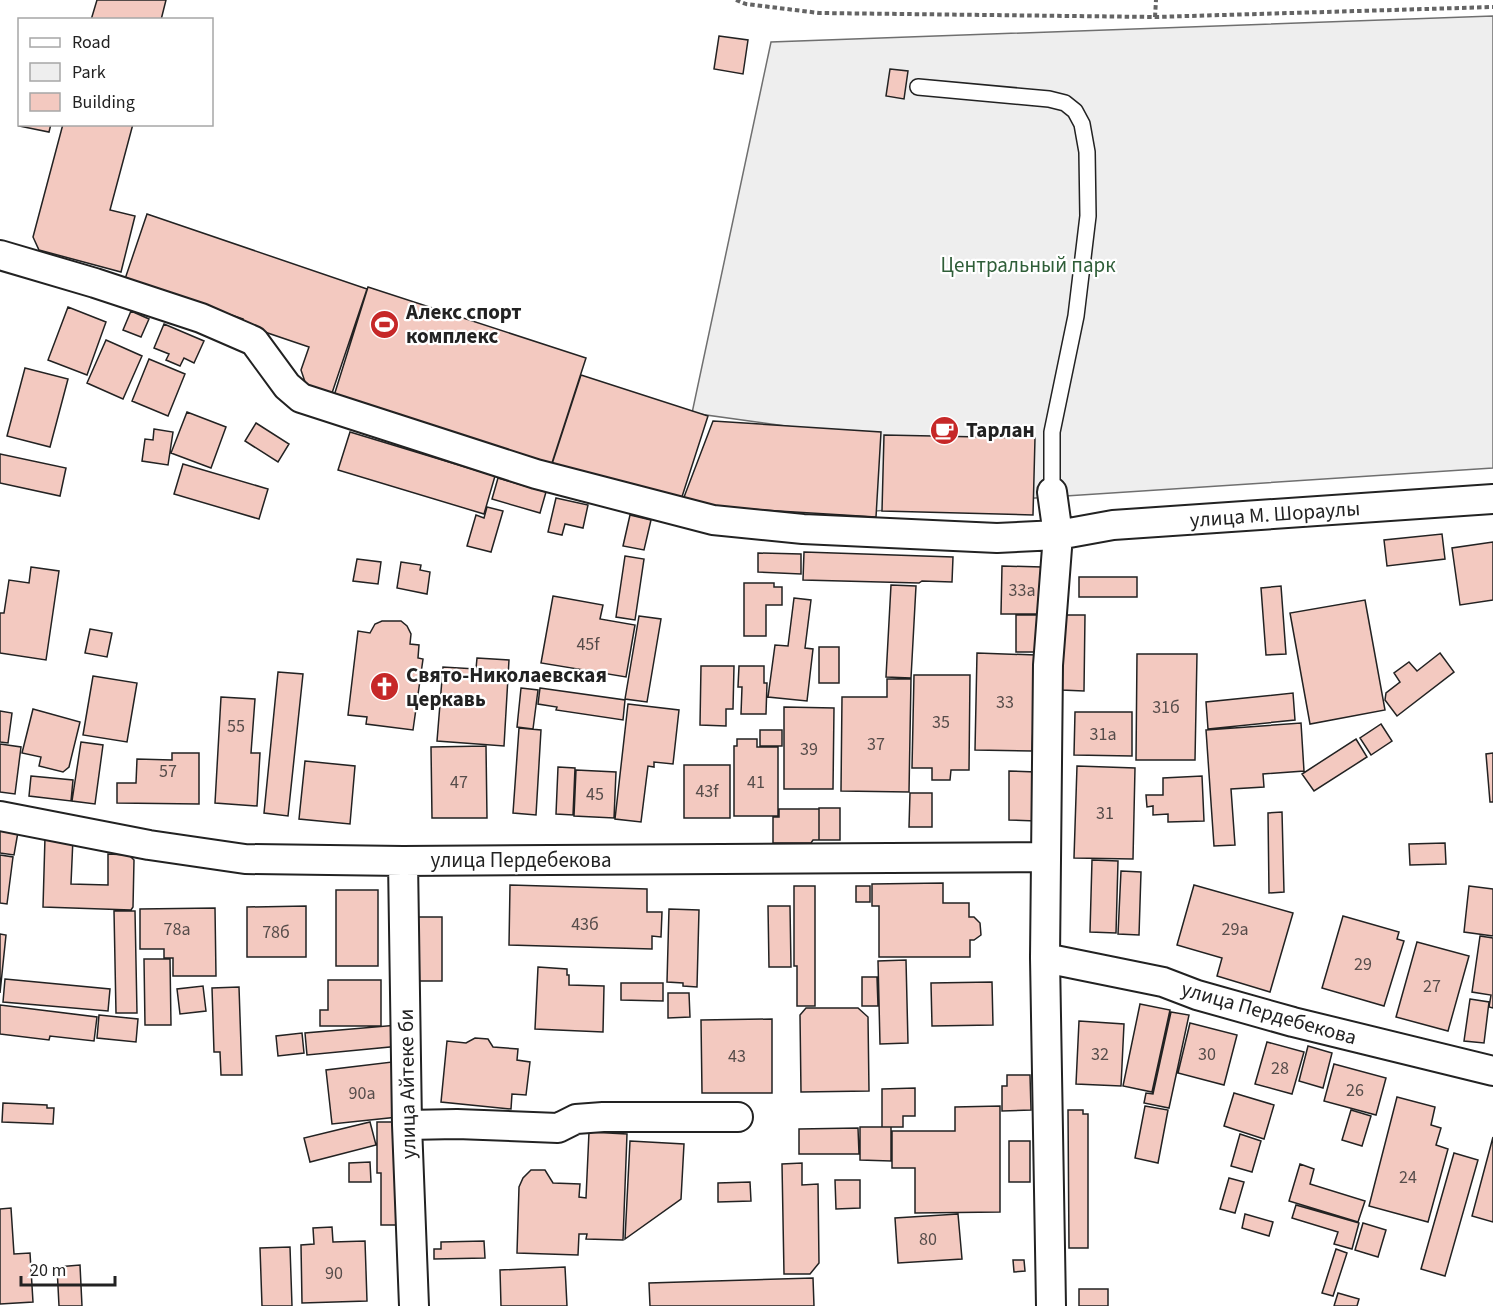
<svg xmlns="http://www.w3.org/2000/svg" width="1493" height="1306" font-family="'Source Sans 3',sans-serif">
	<rect width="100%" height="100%" fill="#fff"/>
	<path fill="#eee" stroke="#6f6f6f" stroke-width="1.5" d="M1493,16V468L1035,498L876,511L872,438L692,413L771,42Z"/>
	<path fill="#f3c9c0" stroke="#222" stroke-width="1.5" d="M97,0H166L161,20H91Z
		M719,36L748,40L743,74L714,69Z
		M890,69L908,71L904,99L886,96Z
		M20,124H51L49,132L19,126Z
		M63,124H133L110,210L135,216L121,272L39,250L33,237Z
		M147,214L367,289L331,396L307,388L301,370L309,347L241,324L243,319L125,279Z
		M368,287L586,358L550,469L333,399Z
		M68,307L106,322L87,375L48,360Z
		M131,311L149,319L141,337L123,330Z
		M164,324L204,341L194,363L184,358L180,366L166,360L169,354L154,348Z
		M106,340L142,356L123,399L87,383Z
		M149,359L185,374L168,416L132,401Z
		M25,368L68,379L50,447L7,436Z
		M581,375L708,416L679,506L552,464Z
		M187,412L226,427L211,468L171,453Z
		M713,421L881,432L876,517L681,505Z
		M256,423L289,444L278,462L245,441Z
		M154,429L173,432L168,465L142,461L145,439L153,440Z
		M350,432L495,476L484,514L338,470Z
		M884,435L1035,438L1033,515L882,511Z
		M0,454L66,468L60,496L0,483Z
		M183,464L268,489L259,519L174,494Z
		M498,478L546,492L540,513L492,499Z
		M556,498L588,505L583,528L565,524L562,535L548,532Z
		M487,507L503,511L491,552L467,546L476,515L484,518Z
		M630,515L651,520L644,550L623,546Z
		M1442,534L1445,559L1387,566L1384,540Z
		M1493,542V600L1460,605L1452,548Z
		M804,552L953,557L952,582L922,581L919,583L803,580Z
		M758,553L801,554V574L758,572Z
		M625,556L644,559L635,620L616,617Z
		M357,559L381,562L378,584L353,581Z
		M401,562L421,565L420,570L430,572L427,594L397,588Z
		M1002,566L1042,567L1041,614H1001Z
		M31,567L59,571L46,660L0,653V613H4L9,580L29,583Z
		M1079,577H1137V597H1079Z
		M744,583H774V587H782V605H766V636H744Z
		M891,585L916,586L911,678L886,677Z
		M1281,586L1286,654L1266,655L1261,588Z
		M553,596L603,605L600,619L635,625L626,677L541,663Z
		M794,598L811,600L805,648L813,649L807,701L768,697L775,645L788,646Z
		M1365,600L1385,710L1310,724L1290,613Z
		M1016,615H1039L1038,652H1016Z
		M1062,615H1085L1084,691L1061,690Z
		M639,616L661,619L647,702L625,699Z
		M382,621H401L407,626L411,634L410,644L419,645L418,658L423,659L413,730L366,724L367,717L348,715L358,631L370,633L375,624Z
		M90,629L112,633L107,657L85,653Z
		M819,647H839V683H819Z
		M977,653L1036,655L1032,751L975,750Z
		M1440,653L1454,672L1397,716L1385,700L1386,693L1400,682L1394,673L1409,662L1417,671Z
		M1137,654H1197L1195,760H1136Z
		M477,658L509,660L504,746L437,741L443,667L476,669Z
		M701,666H734L733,709H726V726L700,725Z
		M739,666H764V683H767L766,714H741L742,687H738Z
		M278,672L303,674L288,816L264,813Z
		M914,675H970L969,770H951L950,780H932V768H912Z
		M93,676L137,683L127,742L83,735Z
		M887,679H911L909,792L841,791L842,697H887Z
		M521,688L538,690L533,729L517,727Z
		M540,688L625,700L623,720L556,710L557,707L538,704Z
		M1293,693L1295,720L1208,729L1206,702Z
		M221,697L255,699L251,753H260L257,806L215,803Z
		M628,704L679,710L673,764L654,762V767L648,766L641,822L615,819Z
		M784,707L834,708L833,789H784Z
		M33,709L80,722L69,767L63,772L39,766L41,757L22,753Z
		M0,711L12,713L8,743L0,742Z
		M1075,712H1132V756L1074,755Z
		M1301,723L1304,771L1263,774L1264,787L1231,789L1235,845L1214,846L1206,730Z
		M1381,724L1392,741L1371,755L1360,738Z
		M519,728L541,730L536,815L513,813Z
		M760,730H782V746H760Z
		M737,739H757V747H778V816H734V746H737Z
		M1356,739L1367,757L1314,791L1302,774Z
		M81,742L103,745L95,804L72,801Z
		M0,744L21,747L15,794L0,792Z
		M486,746L487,818H432L431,747Z
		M172,753H199V804L117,803V783H136L137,759L172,760Z
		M1493,753V802H1490L1486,754Z
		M305,761L355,766L350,824L299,819Z
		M684,765H730V818H684Z
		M1077,766L1135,768L1133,859L1074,858Z
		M558,767L575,768L573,815L556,814Z
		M576,770L616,772L614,818L574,816Z
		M1009,771L1036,772V821L1009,820Z
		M31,776L73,780L71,801L29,796Z
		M1202,776L1204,821L1168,822V814L1153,815V806L1147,807L1146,795H1163V778Z
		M910,793H932V827H909Z
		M819,808H840V840H819Z
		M779,809H819V840H813L811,843H773V817H779Z
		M1282,812L1284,892L1269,893L1268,813Z
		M0,829L18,832L14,855L0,853Z
		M45,837L73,838L71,884L108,885V854L129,855L134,860L133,907L131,910L43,907Z
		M1445,843L1446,864L1410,865L1409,844Z
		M0,855L13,857L7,904L0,903Z
		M1092,860L1118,861L1116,933L1090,932Z
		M1121,871L1141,872L1139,935L1118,934Z
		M943,883V903H969V917H974L980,923L981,935L974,940H970V957H879V906H872V884Z
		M510,885L647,889V912H662L661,937L652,936V949L509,945Z
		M1194,885L1293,913L1270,992L1217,976L1222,958L1177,945Z
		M794,886H815V1006H797V966H794Z
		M856,886H870V902H856Z
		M1469,886L1493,889V936L1464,932Z
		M336,890H378V966H336Z
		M306,906V957H247V907Z
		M768,906H790L791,967H769Z
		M215,908L216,976H173V958H164V949H140V909Z
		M669,909L699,910L697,987L683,986V983L667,982Z
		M114,911H135L137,1013H116Z
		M1343,916L1399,932L1397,939L1404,941L1384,1006L1322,988Z
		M416,917H442V981H415Z
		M0,934L6,935L0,993Z
		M1480,936L1493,938V1008L1489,1007L1491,995L1472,992Z
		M1417,942L1469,956L1448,1031L1396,1017Z
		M144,959H170L171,1025H145Z
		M906,960L908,1043L880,1044L878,961Z
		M538,967L567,969V975H569V985L604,986L603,1032L535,1029Z
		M862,977H877L878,1006H862Z
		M5,979L110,989L108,1011L3,1002Z
		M328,980H381V1026H320V1010H328Z
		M992,982L993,1025L932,1026L931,983Z
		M621,983H663V1001L621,1000Z
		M203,986L206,1011L180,1014L177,989Z
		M239,987L242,1075H221L220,1052H214L212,988Z
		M668,993H689L690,1017L668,1018Z
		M1470,999L1489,1002L1484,1043L1464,1041Z
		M1140,1004L1170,1010L1152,1092L1123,1086Z
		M0,1005L97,1017L94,1041L50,1036L49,1040L0,1034Z
		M806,1008H858L868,1017L869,1091L801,1092L800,1015Z
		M1171,1012L1189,1015L1169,1108L1144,1103L1146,1093L1153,1094Z
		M99,1015L138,1019L136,1042L97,1038Z
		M772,1019V1093H702L701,1020Z
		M1079,1021L1124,1024L1121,1086L1076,1084Z
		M1190,1023L1237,1035L1224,1085L1178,1073Z
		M398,1025L400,1046L307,1055L305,1033Z
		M302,1033L304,1053L278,1056L276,1036Z
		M475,1038L488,1039L493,1047L518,1049L517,1060L530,1062L526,1095L512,1094L511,1109L441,1102L447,1041L466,1043Z
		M1267,1042L1304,1052L1292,1094L1255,1084Z
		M1308,1046L1332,1053L1323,1088L1299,1081Z
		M392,1062L398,1117L332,1124L326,1070Z
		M1334,1064L1386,1078L1376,1115L1324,1101Z
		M1007,1075H1030L1031,1110L1002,1111V1086H1007Z
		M915,1088V1116H903V1127H882V1089Z
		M1234,1093L1274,1105L1264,1139L1224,1126Z
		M1397,1097L1435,1107L1431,1125L1441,1128L1436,1145L1448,1149L1428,1222L1369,1206Z
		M3,1103L47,1105V1108H54L53,1124L2,1122Z
		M1000,1106V1212L915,1213V1168H892V1131H955V1107Z
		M1145,1106L1168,1110L1158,1163L1135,1158Z
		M1068,1110H1083V1114H1088V1248H1069Z
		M1351,1110L1371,1116L1362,1146L1342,1140Z
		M370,1122L376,1145L310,1162L304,1138Z
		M377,1122H396L402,1225H381V1173H377Z
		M860,1127H891V1161L860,1160Z
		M858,1128L859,1154H799V1129Z
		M589,1132L627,1134L623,1240L586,1239L587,1234H579L578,1255L517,1253L519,1187L523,1178L531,1170H545L553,1183L580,1184L579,1197L586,1198Z
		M1240,1134L1261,1141L1252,1172L1231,1166Z
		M1493,1137V1222L1472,1216Z
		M630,1141L684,1144L681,1199L625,1239Z
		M1009,1141H1030V1182H1009Z
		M1454,1153L1478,1160L1445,1276L1421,1269Z
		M370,1162L371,1182H349V1163Z
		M802,1163V1185L818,1184L819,1263L810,1274H784L782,1164Z
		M1300,1164L1314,1169L1310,1184L1365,1201L1358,1222L1289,1201Z
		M1229,1178L1244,1182L1235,1213L1220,1209Z
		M835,1180H860V1208L836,1209Z
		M750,1182L751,1201L718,1202V1183Z
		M1296,1205L1359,1223L1352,1249L1334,1244L1338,1232L1292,1218Z
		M11,1208L14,1254L30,1253L33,1302L0,1304V1209Z
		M958,1214L962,1259L898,1263L895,1218Z
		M1245,1214L1273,1222L1269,1236L1242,1228Z
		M1363,1223L1386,1230L1378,1257L1355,1250Z
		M332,1227L333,1242L365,1241L367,1301L302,1303L301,1245L314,1244L313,1228Z
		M484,1241L485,1258L434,1259V1249H441V1242Z
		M290,1247L292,1306H262L260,1248Z
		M1336,1249L1347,1253L1333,1296L1322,1293Z
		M1013,1260H1024L1025,1271L1014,1272Z
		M80,1265L82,1306H59L57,1267Z
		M565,1267L567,1306H501L500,1270Z
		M813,1278L814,1306H650L649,1283Z
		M1079,1289H1108V1306H1079Z
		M1338,1293L1359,1299L1357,1306H1334Z"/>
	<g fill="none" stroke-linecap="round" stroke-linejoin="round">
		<defs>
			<path id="lane" d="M918,87L1049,99L1065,103L1075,111L1082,124L1087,152L1088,216L1076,316L1052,432V492"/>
			<path id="street" d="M0,255L95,283L201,318L254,341L287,386L301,398L536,474L713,520L803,529L997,538L1058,535L1113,525L1493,499
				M0,816L149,845L245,859L403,861L1046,857
				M403,861L407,1125L414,1306
				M1045,958L1163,982L1197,995L1293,1022L1493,1071
				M407,1125L457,1124L558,1128L576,1119L603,1117H738
				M1051,1306L1045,958L1048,665L1058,535L1052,492"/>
		</defs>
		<use href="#lane" stroke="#222" stroke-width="18"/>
		<use href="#street" stroke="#222" stroke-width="32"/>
		<path stroke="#646464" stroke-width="4" stroke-dasharray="4.5 3" stroke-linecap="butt" d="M736,0L746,4L819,13L1155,17L1493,7
			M1155,17L1156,0"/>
		<use href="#lane" stroke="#fff" stroke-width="15"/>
		<use href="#street" stroke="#fff" stroke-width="28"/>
	</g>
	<defs>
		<symbol id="stadium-disc" viewBox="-11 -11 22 22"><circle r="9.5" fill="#c62828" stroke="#fff"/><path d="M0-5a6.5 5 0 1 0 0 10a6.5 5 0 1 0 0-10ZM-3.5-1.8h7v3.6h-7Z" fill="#fff"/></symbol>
		<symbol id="cafe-disc" viewBox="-11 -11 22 22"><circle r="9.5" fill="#c62828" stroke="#fff"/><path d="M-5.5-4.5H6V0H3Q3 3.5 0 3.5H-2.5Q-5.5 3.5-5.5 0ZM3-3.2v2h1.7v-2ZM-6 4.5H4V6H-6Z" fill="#fff"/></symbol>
		<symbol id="church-disc" viewBox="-11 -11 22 22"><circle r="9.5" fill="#c62828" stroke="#fff"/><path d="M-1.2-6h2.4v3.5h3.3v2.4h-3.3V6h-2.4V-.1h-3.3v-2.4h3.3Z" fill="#fff"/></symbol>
	</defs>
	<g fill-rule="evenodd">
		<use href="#stadium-disc" x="368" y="308" width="33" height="33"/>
		<use href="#cafe-disc" x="928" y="414" width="33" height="33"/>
		<use href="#church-disc" x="368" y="670" width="33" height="33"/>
	</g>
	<g text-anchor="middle" stroke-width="4.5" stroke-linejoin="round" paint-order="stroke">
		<g font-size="18" fill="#564c4a">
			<text x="1022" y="596">33а</text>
			<text x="588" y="650">45f</text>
			<text x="1005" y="708">33</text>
			<text x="1166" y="713">31б</text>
			<text x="941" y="728">35</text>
			<text x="236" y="732">55</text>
			<text x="1103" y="740">31а</text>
			<text x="876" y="750">37</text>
			<text x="809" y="755">39</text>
			<text x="168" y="777">57</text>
			<text x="459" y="788">47</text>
			<text x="756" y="788">41</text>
			<text x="707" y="797">43f</text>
			<text x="595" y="800">45</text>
			<text x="1105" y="819">31</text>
			<text x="585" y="930">43б</text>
			<text x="177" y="935">78а</text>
			<text x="1235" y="935">29а</text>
			<text x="276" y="938">78б</text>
			<text x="1363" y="970">29</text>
			<text x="1432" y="992">27</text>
			<text x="1100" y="1060">32</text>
			<text x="1207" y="1060">30</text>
			<text x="737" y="1062">43</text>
			<text x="1280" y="1074">28</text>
			<text x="1355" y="1096">26</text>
			<text x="362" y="1099">90а</text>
			<text x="1408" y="1183">24</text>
			<text x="928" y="1245">80</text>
			<text x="334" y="1279">90</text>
		</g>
		<g font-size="21" fill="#2f5e38" stroke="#fff">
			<text x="1028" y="272">Центральный парк</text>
		</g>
		<g font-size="21" font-weight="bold" fill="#222" stroke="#fff" text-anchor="start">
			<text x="406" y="319">Алекс спорт<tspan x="406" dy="24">комплекс</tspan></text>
			<text x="966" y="437">Тарлан</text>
			<text x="406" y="682">Свято-Николаевская<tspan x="406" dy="24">церкавь</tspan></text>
		</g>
		<g font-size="21" fill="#222" stroke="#fff">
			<text transform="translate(1275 514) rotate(-4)" y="7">улица М. Шораулы</text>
			<text x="521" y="867">улица Пердебекова</text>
			<text transform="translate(1269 1013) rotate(16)" y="7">улица Пердебекова</text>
			<text transform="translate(407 1084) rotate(-91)" y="7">улица Айтеке би</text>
		</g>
	</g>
	<rect x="18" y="18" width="195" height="108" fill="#ffffff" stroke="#a7a7a7" stroke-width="1.5"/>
	<rect x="30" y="38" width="30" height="9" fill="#ffffff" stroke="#a7a7a7" stroke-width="1.5"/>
	<text x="72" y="48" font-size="18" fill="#222222">Road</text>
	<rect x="30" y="63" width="30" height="18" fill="#eeeeee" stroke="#a7a7a7" stroke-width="1.5"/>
	<text x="72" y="78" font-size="18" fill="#222222">Park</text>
	<rect x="30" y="93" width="30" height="18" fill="#f3c9c0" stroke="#a7a7a7" stroke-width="1.5"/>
	<text x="72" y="108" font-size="18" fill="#222222">Building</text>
	<path d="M21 1276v9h94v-9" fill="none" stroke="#222222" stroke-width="3"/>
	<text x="30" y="1276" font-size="18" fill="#222222" stroke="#ffffff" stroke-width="4.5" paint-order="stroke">20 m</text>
</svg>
